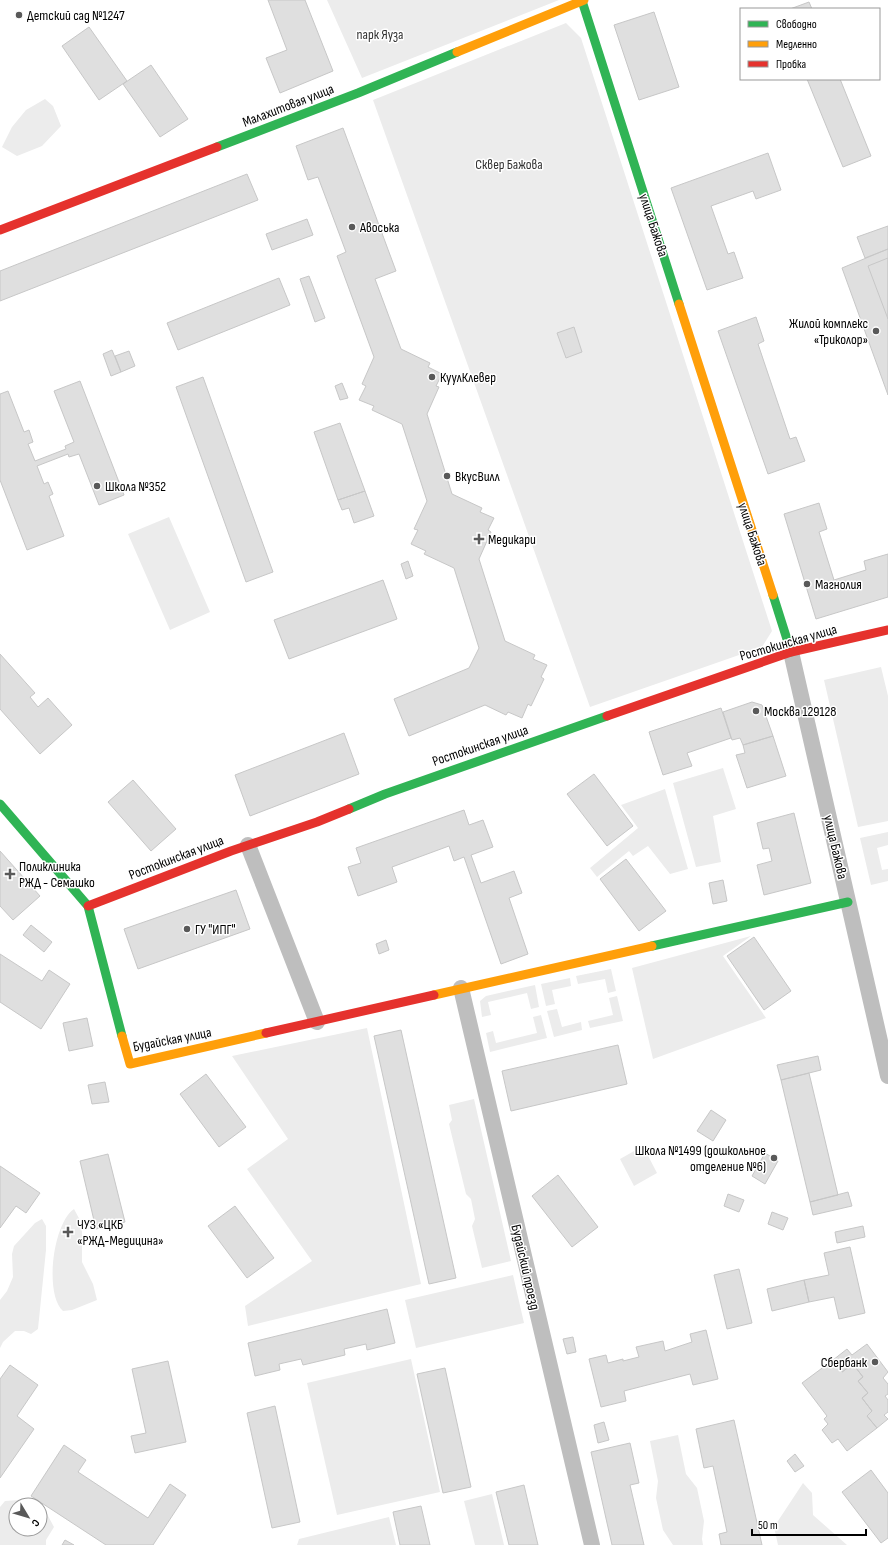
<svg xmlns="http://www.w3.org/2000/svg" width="888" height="1545" font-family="'Sofia Sans Condensed',sans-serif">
	<rect width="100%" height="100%" fill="#fff"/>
	<path fill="#ececec" d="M327,0H559L362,78Z
		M566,23L581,38L772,631L762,647L590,707L373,100Z
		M45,99L53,106L61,126L42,146L17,156L2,147L12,127L26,110Z
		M169,517L210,612L170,630L128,534Z
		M881,667L888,696V821L858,827L824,680Z
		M723,768L736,809L713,816L721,862L696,867L673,783Z
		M665,789L688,869L670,874L648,846L633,856L629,851L597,877L590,868L638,828L621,805Z
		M888,832V845L877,848L882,870L888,869V881L871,885L860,838Z
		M751,936L723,956L766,1018L653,1059L632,968Z
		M611,969L616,991L608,993L605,979L578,984L576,976Z
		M570,978L571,986L552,990L555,1004L546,1006L541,984Z
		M535,985L539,1007L531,1009L527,993L488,1002L491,1015L482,1017L480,1001L486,996Z
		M617,996L623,1021L590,1028L588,1021L613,1015L609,998Z
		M557,1009L562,1027L581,1022L582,1030L554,1037L547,1011Z
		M541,1015L547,1038L490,1052L486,1033L493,1031L496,1043L537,1033L533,1017Z
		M367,1028L421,1284L248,1326L245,1306L312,1261L247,1169L288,1139L232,1056Z
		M474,1099L511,1261L482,1268L472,1226L475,1219L471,1199L466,1194L449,1124L452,1120L449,1105Z
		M643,1146L657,1173L634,1186L620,1159Z
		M74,1209L81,1222L82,1230V1262L93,1284L97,1300L72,1310L63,1311C44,1294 53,1223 74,1209Z
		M42,1219L46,1226V1250L38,1329L31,1334L24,1331H15L3,1342L0,1348V1300L7,1291L13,1277L12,1254L14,1246L35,1223Z
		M513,1275L524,1323L416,1348L405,1300Z
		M411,1359L440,1492L337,1515L307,1383Z
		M678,1435L686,1474L697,1488L704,1521L702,1539L703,1545H673L663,1530L656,1498L658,1481L650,1441Z
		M803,1483L812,1493L813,1515L847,1545H778L774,1527Z
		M492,1494L504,1545H475L464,1501Z
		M20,1500L29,1505H16V1529H40V1510L47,1514L54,1527L46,1540V1545H0V1507L5,1501Z
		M389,1517L396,1545H297L299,1539Z"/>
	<path fill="#dfdfdf" stroke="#c7c7c7" d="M268,0H305L333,71L280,93L266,58L287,50Z
		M809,2L812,9H790Z
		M654,12L679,87L639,100L614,25Z
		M89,27L127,81L99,100L62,46Z
		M151,65L188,119L160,137L123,84Z
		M807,79H840L871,156L843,167Z
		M343,128L396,271L375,279L401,349L430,363L428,367L442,374L436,386L439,387L427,414L452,494L482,508L480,512L494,518L488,530L491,532L479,559L505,641L535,655L533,659L547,665L541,677L544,679L531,706L528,704L522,718L508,712L506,715L485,705L409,736L394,699L469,668L479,648L454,568L424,554L426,551L411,544L418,530L414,529L427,501L402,424L372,410L374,406L359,400L366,386L362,384L374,357L337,256L346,252L318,177L308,180L296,146Z
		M768,153L781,190L756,199L753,191L711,206L728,254L734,252L743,278L707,290L671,188Z
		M247,174L258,200L0,301V271Z
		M307,219L313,235L272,250L266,234Z
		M888,226V249L865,258L857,237Z
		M888,249V395L842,268Z
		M888,258V319L868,266Z
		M309,276L325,318L315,322L300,279Z
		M279,278L290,305L178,350L167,323Z
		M756,317L764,341L758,344L790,439L796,437L805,461L768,474L718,331Z
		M574,327L582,352L566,358L557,333Z
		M112,350L121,372L111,376L103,354Z
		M129,351L135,366L121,372L115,356Z
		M203,377L273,572L246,582L176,387Z
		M80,381L124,495L99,505L79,454L69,457L68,454L37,466L44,484L48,482L53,494L49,496L64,536L27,550L0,480V394L8,391L24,432L29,430L33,442L28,444L35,461L66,449L65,446L74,442L54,391Z
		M342,383L348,398L340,400L335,386Z
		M340,423L365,491L338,500L314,432Z
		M365,491L374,516L354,523L349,508L342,510L338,500Z
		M819,503L827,529L819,532L834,580L866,570L864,561L888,554V597L816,619L784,514Z
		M408,561L413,576L406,579L401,564Z
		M383,580L397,619L289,659L274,620Z
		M0,654L35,693L30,697L38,707L48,698L72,725L40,754L0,709Z
		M752,702L762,705L773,736L743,745L740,738L732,740L723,712Z
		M721,708L731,738L687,753L692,766L663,775L649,732Z
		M344,733L359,774L250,816L235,775Z
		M773,736L786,776L747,788L736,755L745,753L743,745Z
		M594,774L633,826L607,846L567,794Z
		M133,780L176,829L151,851L108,802Z
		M464,810L469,825L483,820L493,847L471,855L481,883L514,871L522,893L509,898L528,954L501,964L464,857L454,861L449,846L392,867L397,882L358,896L348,867L361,863L356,848Z
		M794,813L811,883L764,895L757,865L772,861L769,848L763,849L757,823Z
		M0,851L40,896L13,920L0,906Z
		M626,859L666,911L639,931L600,879Z
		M723,880L727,901L713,904L709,883Z
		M236,890L250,929L138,969L124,929Z
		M31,925L52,942L44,952L23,935Z
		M754,937L791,991L764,1010L727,956Z
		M386,940L389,950L379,954L376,944Z
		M0,954L42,981L49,970L70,984L41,1029L0,1002Z
		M87,1018L93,1046L69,1051L63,1023Z
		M401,1030L456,1278L429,1284L374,1036Z
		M618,1045L627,1084L511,1111L502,1071Z
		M818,1056L821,1070L781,1080L777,1065Z
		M809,1073L838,1195L810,1202L781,1080Z
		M206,1074L246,1127L219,1147L180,1094Z
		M105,1082L109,1102L92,1104L88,1085Z
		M711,1110L726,1120L713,1141L697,1131Z
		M765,1153L778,1161L765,1184L752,1176Z
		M108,1154L125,1222L96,1229L80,1161Z
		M0,1166L40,1193L26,1213L16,1206L0,1228Z
		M558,1175L598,1227L572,1247L532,1196Z
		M848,1192L852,1206L813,1215L810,1202Z
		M728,1194L744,1200L739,1212L724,1206Z
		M235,1206L274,1258L247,1278L208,1226Z
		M772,1212L788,1218L783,1230L768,1224Z
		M863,1226L865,1237L837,1243L835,1232Z
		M850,1247L865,1313L839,1319L834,1297L809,1302L804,1280L829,1275L824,1253Z
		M739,1269L752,1323L727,1329L714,1275Z
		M804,1280L809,1302L772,1311L767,1289Z
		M387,1309L395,1343L367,1350L366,1344L344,1349L345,1355L303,1365L301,1359L279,1364L280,1370L255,1376L248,1343Z
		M706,1330L718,1379L693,1385L690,1374L624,1391L626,1401L601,1407L589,1359L606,1355L608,1363L623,1359V1361L639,1357L636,1347L663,1341L665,1351L692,1342L690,1334Z
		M573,1337L576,1352L567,1354L563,1339Z
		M867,1344L888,1372L883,1378L888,1384V1394L885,1396L888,1400V1412L884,1415L888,1419L877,1428L867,1416L872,1411L862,1398L868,1393L858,1381L863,1377L853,1364L842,1372L833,1360L847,1349L852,1355Z
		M833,1360L842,1372L853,1364L863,1377L858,1381L868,1393L862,1398L872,1411L867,1416L877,1428L847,1451L838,1439L832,1443L822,1430L828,1424L824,1419L827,1416L802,1383Z
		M168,1361L186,1442L135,1453L131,1436L146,1433L132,1369Z
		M10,1365L38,1385L17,1416L34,1429L0,1478V1379Z
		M445,1368L471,1487L443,1493L417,1374Z
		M275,1406L300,1522L272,1528L247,1413Z
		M734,1420L762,1545H721L719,1534L727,1532L713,1466L704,1468L696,1429Z
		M604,1422L609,1440L598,1443L594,1425Z
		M630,1443L639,1483L630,1485L644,1545H612L591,1452Z
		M64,1445L86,1460L78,1472L148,1518L170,1484L186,1495L153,1545H106L31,1496Z
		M795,1454L804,1466L795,1472L787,1461Z
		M871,1470L888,1493V1538L881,1543L842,1492Z
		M524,1485L538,1545H509L496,1492Z
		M421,1506L430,1545H400L393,1512Z
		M65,1540L74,1545H62Z"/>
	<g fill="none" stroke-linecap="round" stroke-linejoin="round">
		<path stroke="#bebebe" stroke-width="16" d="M791,652L888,1076
			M248,845L317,1022
			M461,988L592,1545"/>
		<path stroke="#30b455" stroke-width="9" d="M582,1L679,304
			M217,147L358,93L457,52
			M773,595L791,652
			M0,804L88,906L122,1036
			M349,809L385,794L607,716
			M652,946L848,902"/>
		<path stroke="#ff9f0a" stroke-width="9" d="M457,52L584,0
			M679,304L773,595
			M434,995L652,946
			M122,1036L130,1064L266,1033"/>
		<path stroke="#e5322d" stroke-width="9" d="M0,230L217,147
			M607,716L791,652L888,630
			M88,906L231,851L317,822L349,809
			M266,1033L434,995"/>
	</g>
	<g fill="#595959" stroke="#fff" stroke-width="1.5">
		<circle cx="19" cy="15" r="4"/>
		<circle cx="352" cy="227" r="4"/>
		<circle cx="876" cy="331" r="4"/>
		<circle cx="432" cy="377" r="4"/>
		<circle cx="447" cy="476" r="4"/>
		<circle cx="97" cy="486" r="4"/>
		<path d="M477 533h4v4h4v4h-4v4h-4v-4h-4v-4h4z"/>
		<circle cx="807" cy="584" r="4"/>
		<circle cx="756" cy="711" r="4"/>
		<path d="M8 868h4v4h4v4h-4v4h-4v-4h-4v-4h4z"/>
		<circle cx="187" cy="929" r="4"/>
		<circle cx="774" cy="1158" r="4"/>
		<path d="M66 1226h4v4h4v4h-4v4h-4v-4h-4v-4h4z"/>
		<circle cx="875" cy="1362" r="4"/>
	</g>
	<g text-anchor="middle" stroke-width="3" stroke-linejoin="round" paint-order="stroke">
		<g font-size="14" fill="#000" stroke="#fff" text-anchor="start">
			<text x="27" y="20">Детский сад №1247</text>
			<text x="360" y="232">Авоська</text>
			<text x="868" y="328" text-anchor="end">Жилой комплекс<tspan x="868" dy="16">«Триколор»</tspan></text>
			<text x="440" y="382">КуулКлевер</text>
			<text x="455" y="481">ВкусВилл</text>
			<text x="105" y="491">Школа №352</text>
			<text x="488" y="544">Медикари</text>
			<text x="815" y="589">Магнолия</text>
			<text x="764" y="716">Москва 129128</text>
			<text x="19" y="871">Поликлиника<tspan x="19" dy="16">РЖД - Семашко</tspan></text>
			<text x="195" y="934">ГУ "ИПГ"</text>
			<text x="766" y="1155" text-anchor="end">Школа №1499 (дошкольное<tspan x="766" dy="16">отделение №6)</tspan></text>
			<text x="77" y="1229">ЧУЗ «ЦКБ<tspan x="77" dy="16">«РЖД-Медицина»</tspan></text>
			<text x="867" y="1367" text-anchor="end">Сбербанк</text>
		</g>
		<g font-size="14" fill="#333" stroke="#fff">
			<text x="380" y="39">парк Яуза</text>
			<text x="509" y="169">Сквер Бажова</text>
		</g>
		<g font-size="14" fill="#000" stroke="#fff">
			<text transform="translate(288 105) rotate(-21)" y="5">Малахитовая улица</text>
			<text transform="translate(654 225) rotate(72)" y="5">улица Бажова</text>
			<text transform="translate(753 534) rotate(72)" y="5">улица Бажова</text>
			<text transform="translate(788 642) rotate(-16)" y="5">Ростокинская улица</text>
			<text transform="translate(480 745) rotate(-19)" y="5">Ростокинская улица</text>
			<text transform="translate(836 847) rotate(77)" y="5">улица Бажова</text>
			<text transform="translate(176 857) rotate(-21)" y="5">Ростокинская улица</text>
			<text transform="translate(172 1039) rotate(-11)" y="5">Будайская улица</text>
			<text transform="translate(526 1267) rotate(77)" y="5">Будайский проезд</text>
		</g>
	</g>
	<rect x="740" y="8" width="140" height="72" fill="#ffffff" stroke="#999999"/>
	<rect x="748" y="21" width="20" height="6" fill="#30b455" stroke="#999999"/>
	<text x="776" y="28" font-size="12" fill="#000000">Свободно</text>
	<rect x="748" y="41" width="20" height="6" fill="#ff9f0a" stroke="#999999"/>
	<text x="776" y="48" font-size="12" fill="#000000">Медленно</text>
	<rect x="748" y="61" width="20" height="6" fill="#e5322d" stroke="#999999"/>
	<text x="776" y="68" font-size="12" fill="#000000">Пробка</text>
	<g transform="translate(28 1517) rotate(128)"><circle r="19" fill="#ffffff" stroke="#999999"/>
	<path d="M0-3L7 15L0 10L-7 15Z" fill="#595959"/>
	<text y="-6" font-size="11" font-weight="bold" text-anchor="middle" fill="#000000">С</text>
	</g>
	<path d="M752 1529v6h114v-6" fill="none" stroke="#000000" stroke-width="2"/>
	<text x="758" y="1529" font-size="12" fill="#000000" stroke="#ffffff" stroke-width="3" paint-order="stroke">50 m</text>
</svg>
